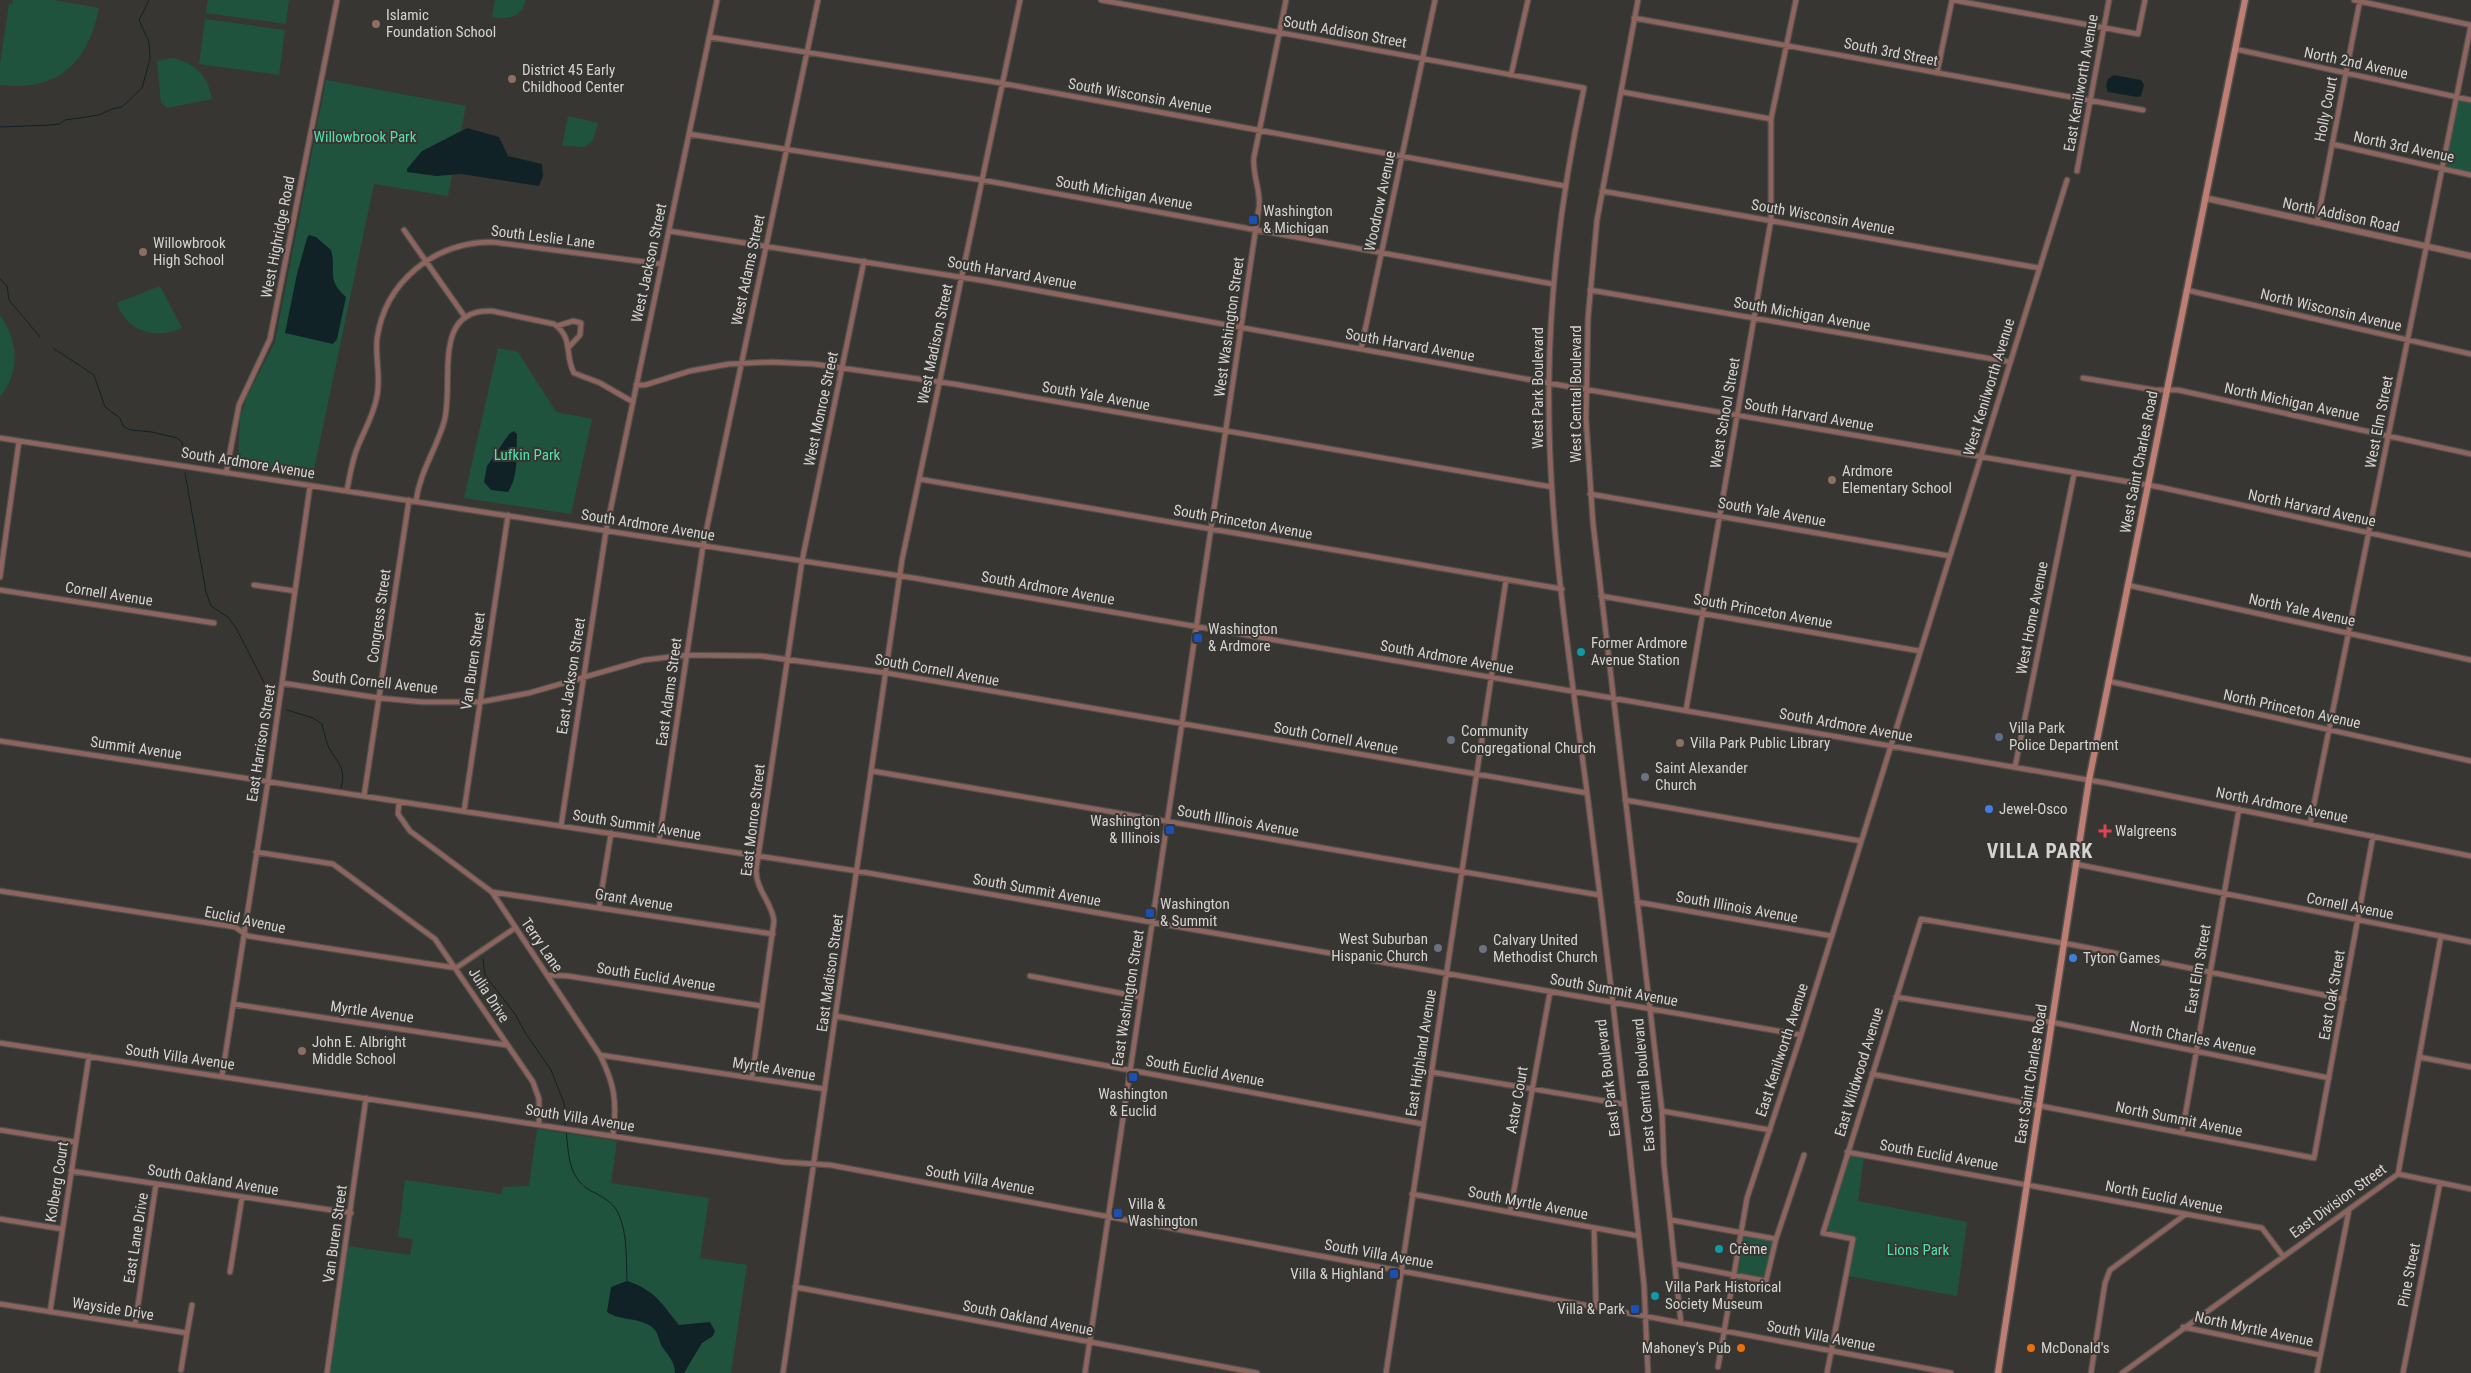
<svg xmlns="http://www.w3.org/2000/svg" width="2471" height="1373" font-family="'Roboto Condensed',sans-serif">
	<rect width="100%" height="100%" fill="#383632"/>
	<path fill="#20533e" d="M13,0H54L99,8C88,63 58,92 0,85V64L9,4H12Z
		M208,0H289L286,24L206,13Z
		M495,0H526C521,18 508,20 492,17Z
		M205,19L285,30L279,75L199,64Z
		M171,58C195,62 208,76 212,99L168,108L161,103L157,61Z
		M326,80L466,106L448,196L374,184L313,474L238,463L240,418L247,396L275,342Z
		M2458,99L2471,102V174L2444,168Z
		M568,116L598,123L593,140L584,147L562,146Z
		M160,286L182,328C155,340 127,332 117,303Z
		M0,315C18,341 21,371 0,397Z
		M498,348L518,352L556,412L592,419L571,514L464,498Z
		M537,1129L617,1141L611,1183L709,1198L700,1258L747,1265L731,1373H329L348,1246L410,1255L413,1239L398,1237L405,1180L501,1194L503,1187L529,1186Z
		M1849,1154L1864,1157L1858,1201L1967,1222L1957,1296L1848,1276L1856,1237L1826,1230Z
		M1742,1234L1774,1240L1765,1279L1735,1273Z"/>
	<path fill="#102225" d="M2114,75L2141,80L2144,85L2141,96L2137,97L2108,92L2106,86L2108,79Z
		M467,128L499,137L508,156L542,164L543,176L539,186L461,174L436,176L407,172V169L422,151Z
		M309,235L316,237L331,250C337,271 325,278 346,297L337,339L333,344L285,333L297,274L307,238Z
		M514,431L517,434C516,452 519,476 508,492L491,490L484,482L487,466L509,434Z
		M627,1281C655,1290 662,1304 679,1325L710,1322L715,1331L713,1336L702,1343L684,1373H675C675,1363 669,1356 663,1348C659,1343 659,1335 655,1330C642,1316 621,1322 607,1312L611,1287Z"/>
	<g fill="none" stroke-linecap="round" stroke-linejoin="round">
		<path stroke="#102225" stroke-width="1" d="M0,127L51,125L60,124L65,120L99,115L112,109L122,107L142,88L150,59L149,42L139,20L149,0
			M0,279L7,286L9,300L40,337
			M53,348L94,375L105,407L120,418L123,426L130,430L152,432L177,438L182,442L185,458
			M185,473L206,592L211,606L228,617L236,628L271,696
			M287,710L313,718L322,724C324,730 325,737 327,743C333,760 348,765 341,788
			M483,959L485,975L515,1014L526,1034L551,1070L564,1103L565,1127
			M566,1131C569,1155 568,1178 591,1191C600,1195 610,1201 616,1209C628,1229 626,1259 627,1281"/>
		<defs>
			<path id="minor" d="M1101,0L1584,88C1563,185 1550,282 1549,382C1547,519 1569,656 1587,792C1608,956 1627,1121 1644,1285L1648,1373
				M1638,0L1597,220L1588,318L1586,419L1593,523L1662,1111L1664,1165L1681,1323
				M1953,0L2138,34L2145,0
				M2354,0L2471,25
				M1634,18L2143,110
				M709,37L989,81L1565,186
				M2235,49L2471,100
				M1937,73L1952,0
				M1511,75L1528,0
				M1622,92L1771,119
				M689,134L982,180L1553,284
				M2332,144L2471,175
				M2077,171L2109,0
				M1602,191L2039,268
				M2317,223L2360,0
				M404,230L465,317
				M669,231L985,281L1548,383L2159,487L2471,555
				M1590,290L2010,362
				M2186,290L2471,354
				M557,326L573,321L581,323L580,335L568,348
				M1361,349L1435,0
				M2083,378L2155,390H2178L2471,454
				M636,385H645L690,371L729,364L771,362L814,364L954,384L1552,487
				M0,438L914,578L2106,783L2471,856
				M226,473L239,405L270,339L337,0
				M919,479L1562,589
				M347,490C350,475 352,460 358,446C365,429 374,414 377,396C381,376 375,358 377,339C385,281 435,242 492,242L661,264
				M1590,494L1950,556
				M416,501C420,471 436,450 444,422C455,385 430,308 492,311L554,324C574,338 564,354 574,373L600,383L633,402
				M0,577L19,441
				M254,585L295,591
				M2127,585L2471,660
				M0,590L214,623
				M1601,596L1920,651
				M2108,681L2471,761
				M282,683L379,698L422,702H480L529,693L644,660L687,655L761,656L887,673L1587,793
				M1686,710L1771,220V119L1796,0
				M0,741L857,871L1801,1035
				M2015,767L2074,474
				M872,771L1599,895
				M364,796L409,500
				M1625,800L1861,841
				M399,802L398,814L410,831L492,892L600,1055C615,1085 617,1102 613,1135
				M464,811L508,515
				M2310,824L2471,25
				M561,826L606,531L717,0
				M659,841L703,546L818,0
				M256,852L333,864L435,939L533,1082L539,1099V1124
				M2075,864L2471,942
				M0,891L235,927L248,936L456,968L515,928
				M492,892L773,934
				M1637,902L1832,936
				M599,907L611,833
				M547,975L568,976L762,1006
				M1030,976L1141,997
				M1896,997L2051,1022L2329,1078
				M233,1004L506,1045
				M836,1016L1423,1124
				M0,1043L783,1162L830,1165L1951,1373
				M600,1055L825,1089
				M2419,1057L2471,1067
				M1431,1072L1623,1104
				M1872,1074L2314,1158L2373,836
				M222,1076L268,781L310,486
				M752,1078L774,921C772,902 757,892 756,871L802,561L864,261
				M1662,1111L1770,1130
				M0,1130L75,1142
				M2182,1133L2239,809
				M1847,1152L2262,1228L2283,1256
				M71,1171L351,1213
				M2398,1174L2471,1189
				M1412,1194L1639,1236
				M1510,1212L1550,992
				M0,1219L62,1229
				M1671,1220L1776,1239
				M1594,1228L1596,1307
				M1676,1264L1766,1281L1776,1239L1804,1155
				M230,1272L242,1197
				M795,1287L1257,1373
				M0,1304L187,1333L181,1370
				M50,1312L89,1056
				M135,1325L156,1184
				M2183,1327L2320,1355
				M187,1333L192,1305
				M1718,1367L1747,1198L1801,1035L2067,180
				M327,1373L366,1098
				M783,1373L902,560L1020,0
				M1085,1373L1259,207C1261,190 1252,175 1254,157L1286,0
				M1386,1373L1506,580
				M1827,1373L1853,1239L1823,1233L1921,919L2074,945L2344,999
				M2091,1373L2105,1283L2110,1270L2186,1214
				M2122,1373L2398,1174L2441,936
				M2317,1373L2349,1210
				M2403,1373L2440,1183"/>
			<path id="tertiary" d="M2205,198L2471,256"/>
			<path id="secondary" d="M1998,1373L2089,780L2245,0"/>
		</defs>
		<use href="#minor" stroke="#54524e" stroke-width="7"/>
		<use href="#tertiary" stroke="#54524e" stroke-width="8"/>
		<use href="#secondary" stroke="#54524e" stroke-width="9"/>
		<use href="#minor" stroke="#8e655e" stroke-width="4.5"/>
		<use href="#tertiary" stroke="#8e655e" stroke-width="5.5"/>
		<use href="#secondary" stroke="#be7e73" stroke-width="6"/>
	</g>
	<g fill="#8d6e63" stroke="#383632" stroke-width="2">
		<circle cx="376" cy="24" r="5"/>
		<circle cx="512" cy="79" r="5"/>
		<circle cx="143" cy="252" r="5"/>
		<circle cx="1832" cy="480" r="5"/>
		<circle cx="1680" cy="743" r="5"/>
		<circle cx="302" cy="1051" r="5"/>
	</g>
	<g fill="#1a4fb4" stroke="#383632" stroke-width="2">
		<rect x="1248" y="215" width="10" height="10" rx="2.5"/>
		<rect x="1193" y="633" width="10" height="10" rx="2.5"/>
		<rect x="1165" y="825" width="10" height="10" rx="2.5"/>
		<rect x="1145" y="908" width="10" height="10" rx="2.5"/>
		<rect x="1128" y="1072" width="10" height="10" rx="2.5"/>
		<rect x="1113" y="1208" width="10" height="10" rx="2.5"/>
		<rect x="1389" y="1269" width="10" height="10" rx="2.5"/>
		<rect x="1630" y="1304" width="10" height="10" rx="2.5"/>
	</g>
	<g fill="#0f9aa8" stroke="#383632" stroke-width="2">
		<circle cx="1581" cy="652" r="5"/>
		<circle cx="1719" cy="1249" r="5"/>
		<circle cx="1655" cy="1296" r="5"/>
	</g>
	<circle fill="#5c6f8a" stroke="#383632" stroke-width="2" cx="1999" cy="737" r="5"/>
	<g fill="#6b7280" stroke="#383632" stroke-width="2">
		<circle cx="1451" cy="740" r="5"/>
		<circle cx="1645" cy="777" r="5"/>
		<circle cx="1438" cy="948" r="5"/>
		<circle cx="1483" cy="949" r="5"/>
	</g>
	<g fill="#3f7fe0" stroke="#383632" stroke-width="2">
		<circle cx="1989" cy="809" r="5"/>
		<circle cx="2073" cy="958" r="5"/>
	</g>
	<path fill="#e0444e" stroke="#383632" stroke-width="2" d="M2102.5 823.5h5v5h5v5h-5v5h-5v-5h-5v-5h5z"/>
	<g fill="#e8710a" stroke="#383632" stroke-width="2">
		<circle cx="1741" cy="1348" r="5"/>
		<circle cx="2031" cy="1348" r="5"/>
	</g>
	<g text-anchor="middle" stroke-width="4" stroke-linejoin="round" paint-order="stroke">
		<g font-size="15" fill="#d4d3d0" stroke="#383632" text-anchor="start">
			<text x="386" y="20">Islamic<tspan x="386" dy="17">Foundation School</tspan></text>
			<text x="522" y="75">District 45 Early<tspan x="522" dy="17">Childhood Center</tspan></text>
			<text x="1263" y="216">Washington<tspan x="1263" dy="17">&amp; Michigan</tspan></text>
			<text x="153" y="248">Willowbrook<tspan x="153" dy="17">High School</tspan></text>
			<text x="1842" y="476">Ardmore<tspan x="1842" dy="17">Elementary School</tspan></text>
			<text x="1208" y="634">Washington<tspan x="1208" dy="17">&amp; Ardmore</tspan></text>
			<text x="1591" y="648">Former Ardmore<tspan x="1591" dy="17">Avenue Station</tspan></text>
			<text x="2009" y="733">Villa Park<tspan x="2009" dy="17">Police Department</tspan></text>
			<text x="1461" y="736">Community<tspan x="1461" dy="17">Congregational Church</tspan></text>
			<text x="1690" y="748">Villa Park Public Library</text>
			<text x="1655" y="773">Saint Alexander<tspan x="1655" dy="17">Church</tspan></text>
			<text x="1999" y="814">Jewel-Osco</text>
			<text x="1160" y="826" text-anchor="end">Washington<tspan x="1160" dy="17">&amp; Illinois</tspan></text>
			<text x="2115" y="836">Walgreens</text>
			<text x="1160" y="909">Washington<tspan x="1160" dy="17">&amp; Summit</tspan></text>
			<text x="1428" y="944" text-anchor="end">West Suburban<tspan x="1428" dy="17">Hispanic Church</tspan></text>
			<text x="1493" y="945">Calvary United<tspan x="1493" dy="17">Methodist Church</tspan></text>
			<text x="2083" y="963">Tyton Games</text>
			<text x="312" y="1047">John E. Albright<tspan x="312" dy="17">Middle School</tspan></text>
			<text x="1133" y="1099" text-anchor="middle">Washington<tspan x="1133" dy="17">&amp; Euclid</tspan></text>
			<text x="1128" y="1209">Villa &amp;<tspan x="1128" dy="17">Washington</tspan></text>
			<text x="1729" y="1254">Crème</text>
			<text x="1384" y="1279" text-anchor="end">Villa &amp; Highland</text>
			<text x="1665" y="1292">Villa Park Historical<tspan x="1665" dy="17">Society Museum</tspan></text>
			<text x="1625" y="1314" text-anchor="end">Villa &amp; Park</text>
			<text x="1731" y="1353" text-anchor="end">Mahoney’s Pub</text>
			<text x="2041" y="1353">McDonald's</text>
		</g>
		<g font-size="15" fill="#d4d3d0" stroke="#383632">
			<text transform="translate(1345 32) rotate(10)" y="5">South Addison Street</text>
			<text transform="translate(1891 52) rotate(11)" y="5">South 3rd Street</text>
			<text transform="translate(2356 63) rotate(12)" y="5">North 2nd Avenue</text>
			<text transform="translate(2081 83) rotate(-80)" y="5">East Kenilworth Avenue</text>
			<text transform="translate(1140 96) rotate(10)" y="5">South Wisconsin Avenue</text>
			<text transform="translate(2326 109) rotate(-79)" y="5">Holly Court</text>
			<text transform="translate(2404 147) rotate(12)" y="5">North 3rd Avenue</text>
			<text transform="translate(1124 193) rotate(10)" y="5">South Michigan Avenue</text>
			<text transform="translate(1380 201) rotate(-78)" y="5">Woodrow Avenue</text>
			<text transform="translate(2341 215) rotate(12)" y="5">North Addison Road</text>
			<text transform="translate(1823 217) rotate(10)" y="5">South Wisconsin Avenue</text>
			<text transform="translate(278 237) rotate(-79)" y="5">West Highridge Road</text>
			<text transform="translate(543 237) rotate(7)" y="5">South Leslie Lane</text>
			<text transform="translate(649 263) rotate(-78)" y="5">West Jackson Street</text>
			<text transform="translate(748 270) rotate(-78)" y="5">West Adams Street</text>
			<text transform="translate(1012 273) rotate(10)" y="5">South Harvard Avenue</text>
			<text transform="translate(2331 310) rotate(13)" y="5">North Wisconsin Avenue</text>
			<text transform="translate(1802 314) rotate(10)" y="5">South Michigan Avenue</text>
			<text transform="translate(1229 327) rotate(-82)" y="5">West Washington Street</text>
			<text transform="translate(935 344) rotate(-78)" y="5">West Madison Street</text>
			<text transform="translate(1410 345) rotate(10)" y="5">South Harvard Avenue</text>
			<text transform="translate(1989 387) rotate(-73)" y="5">West Kenilworth Avenue</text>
			<text transform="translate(1538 388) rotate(-90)" y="5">West Park Boulevard</text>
			<text transform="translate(1576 394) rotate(-90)" y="5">West Central Boulevard</text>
			<text transform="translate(1096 396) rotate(10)" y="5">South Yale Avenue</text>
			<text transform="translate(2292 402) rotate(12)" y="5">North Michigan Avenue</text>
			<text transform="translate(821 409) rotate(-78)" y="5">West Monroe Street</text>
			<text transform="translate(1725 413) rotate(-80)" y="5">West School Street</text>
			<text transform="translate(1809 415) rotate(10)" y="5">South Harvard Avenue</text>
			<text transform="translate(2379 422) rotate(-79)" y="5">West Elm Street</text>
			<text transform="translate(2139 462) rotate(-79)" y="5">West Saint Charles Road</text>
			<text transform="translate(248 463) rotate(9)" y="5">South Ardmore Avenue</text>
			<text transform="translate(2312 508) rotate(12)" y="5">North Harvard Avenue</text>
			<text transform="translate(1772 512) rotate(10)" y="5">South Yale Avenue</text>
			<text transform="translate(1243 522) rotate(10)" y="5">South Princeton Avenue</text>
			<text transform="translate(648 525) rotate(9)" y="5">South Ardmore Avenue</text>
			<text transform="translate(1048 588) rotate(10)" y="5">South Ardmore Avenue</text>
			<text transform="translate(109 594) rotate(9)" y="5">Cornell Avenue</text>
			<text transform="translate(2302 610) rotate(12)" y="5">North Yale Avenue</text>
			<text transform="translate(1763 611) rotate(10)" y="5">South Princeton Avenue</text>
			<text transform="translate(379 616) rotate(-82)" y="5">Congress Street</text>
			<text transform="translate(2032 618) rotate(-79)" y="5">West Home Avenue</text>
			<text transform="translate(1447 657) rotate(10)" y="5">South Ardmore Avenue</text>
			<text transform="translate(473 661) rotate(-82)" y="5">Van Buren Street</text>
			<text transform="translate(937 670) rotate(10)" y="5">South Cornell Avenue</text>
			<text transform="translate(571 676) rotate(-81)" y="5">East Jackson Street</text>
			<text transform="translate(375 682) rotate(6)" y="5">South Cornell Avenue</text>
			<text transform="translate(669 692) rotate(-82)" y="5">East Adams Street</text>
			<text transform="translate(2292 709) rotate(12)" y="5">North Princeton Avenue</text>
			<text transform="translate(1846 725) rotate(10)" y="5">South Ardmore Avenue</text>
			<text transform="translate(1336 738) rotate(10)" y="5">South Cornell Avenue</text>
			<text transform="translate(261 743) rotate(-81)" y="5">East Harrison Street</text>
			<text transform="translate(136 748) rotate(8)" y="5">Summit Avenue</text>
			<text transform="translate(2282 805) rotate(11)" y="5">North Ardmore Avenue</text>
			<text transform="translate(753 820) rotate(-83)" y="5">East Monroe Street</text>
			<text transform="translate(1238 821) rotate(10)" y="5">South Illinois Avenue</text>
			<text transform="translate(637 825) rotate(9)" y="5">South Summit Avenue</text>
			<text transform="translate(1037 890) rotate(10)" y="5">South Summit Avenue</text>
			<text transform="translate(634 900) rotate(9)" y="5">Grant Avenue</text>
			<text transform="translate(2350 906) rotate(11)" y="5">Cornell Avenue</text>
			<text transform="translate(1737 907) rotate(10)" y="5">South Illinois Avenue</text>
			<text transform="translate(245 920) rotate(12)" y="5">Euclid Avenue</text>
			<text transform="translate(542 945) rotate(56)" y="5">Terry Lane</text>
			<text transform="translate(2198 969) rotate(-80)" y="5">East Elm Street</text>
			<text transform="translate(830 973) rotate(-82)" y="5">East Madison Street</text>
			<text transform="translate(656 977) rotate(9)" y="5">South Euclid Avenue</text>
			<text transform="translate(1614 990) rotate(10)" y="5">South Summit Avenue</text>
			<text transform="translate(489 995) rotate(57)" y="5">Julia Drive</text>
			<text transform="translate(2332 995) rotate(-80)" y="5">East Oak Street</text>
			<text transform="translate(1128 998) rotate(-81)" y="5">East Washington Street</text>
			<text transform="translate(372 1012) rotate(8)" y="5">Myrtle Avenue</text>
			<text transform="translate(2193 1038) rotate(11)" y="5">North Charles Avenue</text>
			<text transform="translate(1782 1050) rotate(-72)" y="5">East Kenilworth Avenue</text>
			<text transform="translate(1421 1053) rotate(-81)" y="5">East Highland Avenue</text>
			<text transform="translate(180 1057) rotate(8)" y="5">South Villa Avenue</text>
			<text transform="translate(774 1069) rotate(9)" y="5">Myrtle Avenue</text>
			<text transform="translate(1205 1071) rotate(10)" y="5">South Euclid Avenue</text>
			<text transform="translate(1859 1072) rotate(-73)" y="5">East Wildwood Avenue</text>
			<text transform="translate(2031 1074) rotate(-81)" y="5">East Saint Charles Road</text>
			<text transform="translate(1608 1078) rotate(-97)" y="5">East Park Boulevard</text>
			<text transform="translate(1644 1085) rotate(-95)" y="5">East Central Boulevard</text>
			<text transform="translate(1517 1100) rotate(-80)" y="5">Astor Court</text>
			<text transform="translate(580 1118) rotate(9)" y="5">South Villa Avenue</text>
			<text transform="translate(2179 1119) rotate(11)" y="5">North Summit Avenue</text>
			<text transform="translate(1939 1155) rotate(10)" y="5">South Euclid Avenue</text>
			<text transform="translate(213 1180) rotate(9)" y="5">South Oakland Avenue</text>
			<text transform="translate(980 1180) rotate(10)" y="5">South Villa Avenue</text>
			<text transform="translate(57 1182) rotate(-81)" y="5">Kolberg Court</text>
			<text transform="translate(2164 1197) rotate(11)" y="5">North Euclid Avenue</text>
			<text transform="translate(2338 1201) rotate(-36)" y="5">East Division Street</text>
			<text transform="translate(1528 1203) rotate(11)" y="5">South Myrtle Avenue</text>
			<text transform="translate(335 1234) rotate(-82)" y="5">Van Buren Street</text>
			<text transform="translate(136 1238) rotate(-81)" y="5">East Lane Drive</text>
			<text transform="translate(1379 1254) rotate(10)" y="5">South Villa Avenue</text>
			<text transform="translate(2409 1275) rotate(-79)" y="5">Pine Street</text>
			<text transform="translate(113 1309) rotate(9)" y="5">Wayside Drive</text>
			<text transform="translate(1028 1318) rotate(11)" y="5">South Oakland Avenue</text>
			<text transform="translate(2254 1329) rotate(12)" y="5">North Myrtle Avenue</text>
			<text transform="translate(1821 1336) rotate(11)" y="5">South Villa Avenue</text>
		</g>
		<g font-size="15" fill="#4ee3ab" stroke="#383632">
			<text x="365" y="142">Willowbrook Park</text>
			<text x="527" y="460">Lufkin Park</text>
			<text x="1918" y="1255">Lions Park</text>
		</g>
		<g font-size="20" font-weight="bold" letter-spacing="1" fill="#d4d3d0" stroke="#383632">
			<text x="2040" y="858">VILLA PARK</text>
		</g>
	</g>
</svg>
